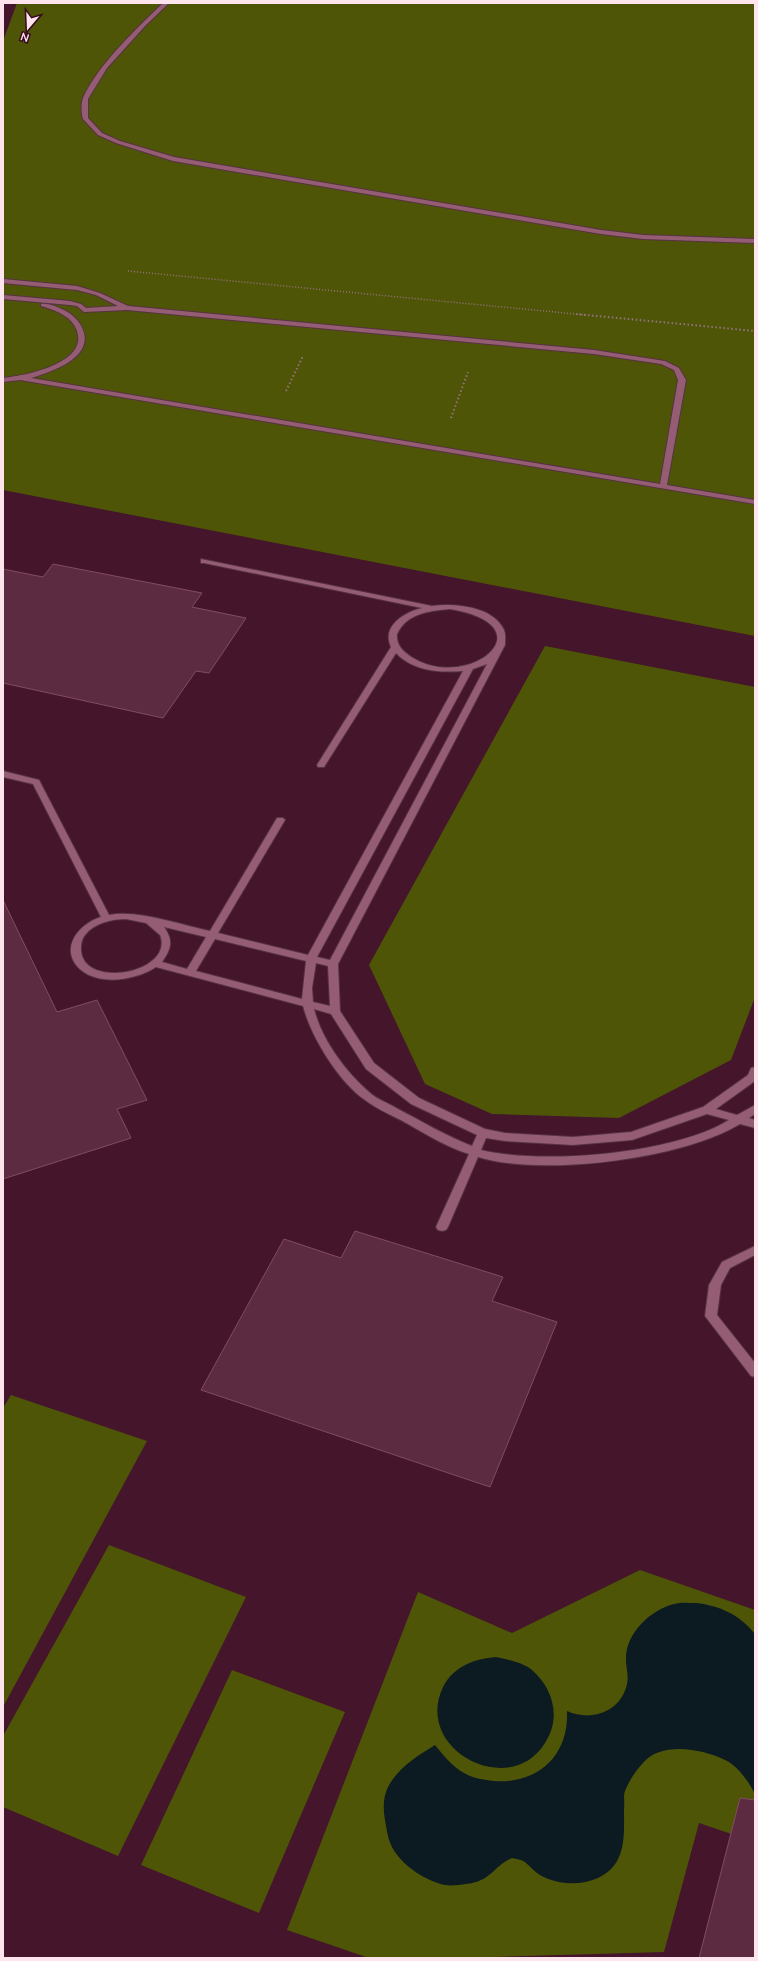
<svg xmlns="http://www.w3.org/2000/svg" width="758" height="1961" font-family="'Nunito Sans',sans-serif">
	<rect width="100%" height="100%" fill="#44152b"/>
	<path fill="#4f5507" d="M17,3H755V636L3,490V41Z
		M545,646L755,687V997L731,1060L619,1118L492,1114L425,1084L369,965Z
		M11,1395L147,1441L3,1707V1408Z
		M109,1545L246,1597L118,1856L3,1807V1736Z
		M640,1570L755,1610V1842L699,1823L664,1952L454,1958H369L287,1930L418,1592L512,1633Z
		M232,1670L345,1712L259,1913L141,1865Z"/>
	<path fill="#0c1a22" d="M696,1603C720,1606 739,1614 755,1634V1794C749,1782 738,1766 725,1760C703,1749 661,1741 643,1763C636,1770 629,1781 625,1791C623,1796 625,1804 624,1809C624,1835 627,1865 598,1878C580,1886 558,1885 540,1875C535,1872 531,1867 526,1863C523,1860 517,1859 512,1858C493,1866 492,1881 466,1884C460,1885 451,1886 445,1885C426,1881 405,1867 395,1852C388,1842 387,1831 385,1820C383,1809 383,1797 388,1787C398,1768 417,1756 435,1745C443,1755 453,1767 464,1773C472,1778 484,1780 494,1781C538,1784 569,1756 567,1711C591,1722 621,1712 627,1684C629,1676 626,1668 626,1660C625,1634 650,1610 674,1604C681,1602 689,1603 696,1603Z
		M496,1657C508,1660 522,1662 532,1670C554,1689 561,1719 545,1743C510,1800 413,1750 443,1687C454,1666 474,1659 496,1657Z"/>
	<path fill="#5d2b41" stroke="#814c62" d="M53,564L202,593L192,607L246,618L209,673L196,671L163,718L3,683V569L43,577Z
		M3,900L57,1012L97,1000L147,1100L117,1109L131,1138L3,1179Z
		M355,1231L503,1277L492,1301L557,1322L490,1487L201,1390L284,1239L341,1258Z
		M740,1798L755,1800V1958H699Z"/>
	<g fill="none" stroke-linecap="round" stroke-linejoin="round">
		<defs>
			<path id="lane" d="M163,3H169L146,25L107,68L88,99V118L102,133L120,141L174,157L601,230L643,235L755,239V243L643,239L601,234L173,161L116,143L98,135L83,119C81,114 81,103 83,98C97,66 138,27 163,3Z
				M3,279L77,286L100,293L128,306L594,350L665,361L679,368L686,380L667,485L755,500V504L20,380L3,382V378C24,376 88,364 77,331C72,316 55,310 41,306V304C48,303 57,307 64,310C72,314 80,321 83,330C94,358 51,372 31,378L660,484L678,380L674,370L661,364L594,354L127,310L84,312L77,306L70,305L3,299V295L70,301L81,304L86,308L118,306L96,295L77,290L3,283Z
				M201,559L432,606C454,603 493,606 504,630C506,635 505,640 505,645L338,964L340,1011L374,1063L419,1098L485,1129L505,1133L573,1137L631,1132L703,1107L748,1075L751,1068L755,1067V1081L716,1109L737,1115L755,1105V1114L749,1118L755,1120V1128L740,1124C683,1159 542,1177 478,1157L448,1227L446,1230L442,1231L438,1230L436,1227L469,1154C447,1147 427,1135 408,1124C394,1116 378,1110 365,1100C339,1082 311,1037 303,1006L156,967C137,980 100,986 81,970C58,950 78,924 101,917L33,784L3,777V771L39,780L109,915C137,909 181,925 210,931L277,818H283L285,820L218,933L308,955L463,671C439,673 413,671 396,653L324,767H318L317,765L391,647C381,626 405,612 422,608L204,563H201ZM450,609C550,626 469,692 413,658C404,652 396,646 397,634C407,613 429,611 450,609ZM487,664L330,960L317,957L473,669ZM126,919L146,923L160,935C175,973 83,990 81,950C81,945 81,940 85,935C94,923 112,919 126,919ZM164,927L206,937L187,969L162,962C171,949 174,941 164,927ZM215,939L306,961L302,999L196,971ZM316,963L328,966L330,1006L313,1002L312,988ZM314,1009L331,1014L366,1069L411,1104L477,1135L472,1146C446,1136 423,1122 398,1109C389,1103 377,1100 369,1092C345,1071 322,1040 314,1009ZM707,1114L729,1120C675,1154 542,1165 481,1150L486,1138L505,1141L573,1145L632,1140Z
				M755,1246V1255L730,1268L721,1285L717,1315L755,1363V1377L751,1376L705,1316L709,1285L722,1262Z"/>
		</defs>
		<use href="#lane" stroke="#573243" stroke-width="2"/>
		<path stroke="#967181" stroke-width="1.5" stroke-dasharray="1 2" stroke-linecap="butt" d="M128,271L586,315"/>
		<path stroke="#967181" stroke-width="2" stroke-dasharray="1.5 2.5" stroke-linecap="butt" d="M576,314L755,331
			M286,391L303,356
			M451,418L468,372"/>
		<use href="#lane" fill="#945d73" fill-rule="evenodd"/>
	</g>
	<rect width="758" height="1961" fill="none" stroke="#fee4ed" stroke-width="8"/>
	<g transform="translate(28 28) rotate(199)" stroke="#380a21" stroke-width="3" paint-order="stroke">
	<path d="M0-3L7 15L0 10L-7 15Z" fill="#fee4ed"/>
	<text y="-6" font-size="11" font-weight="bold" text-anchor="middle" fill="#fee4ed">N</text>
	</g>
</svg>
